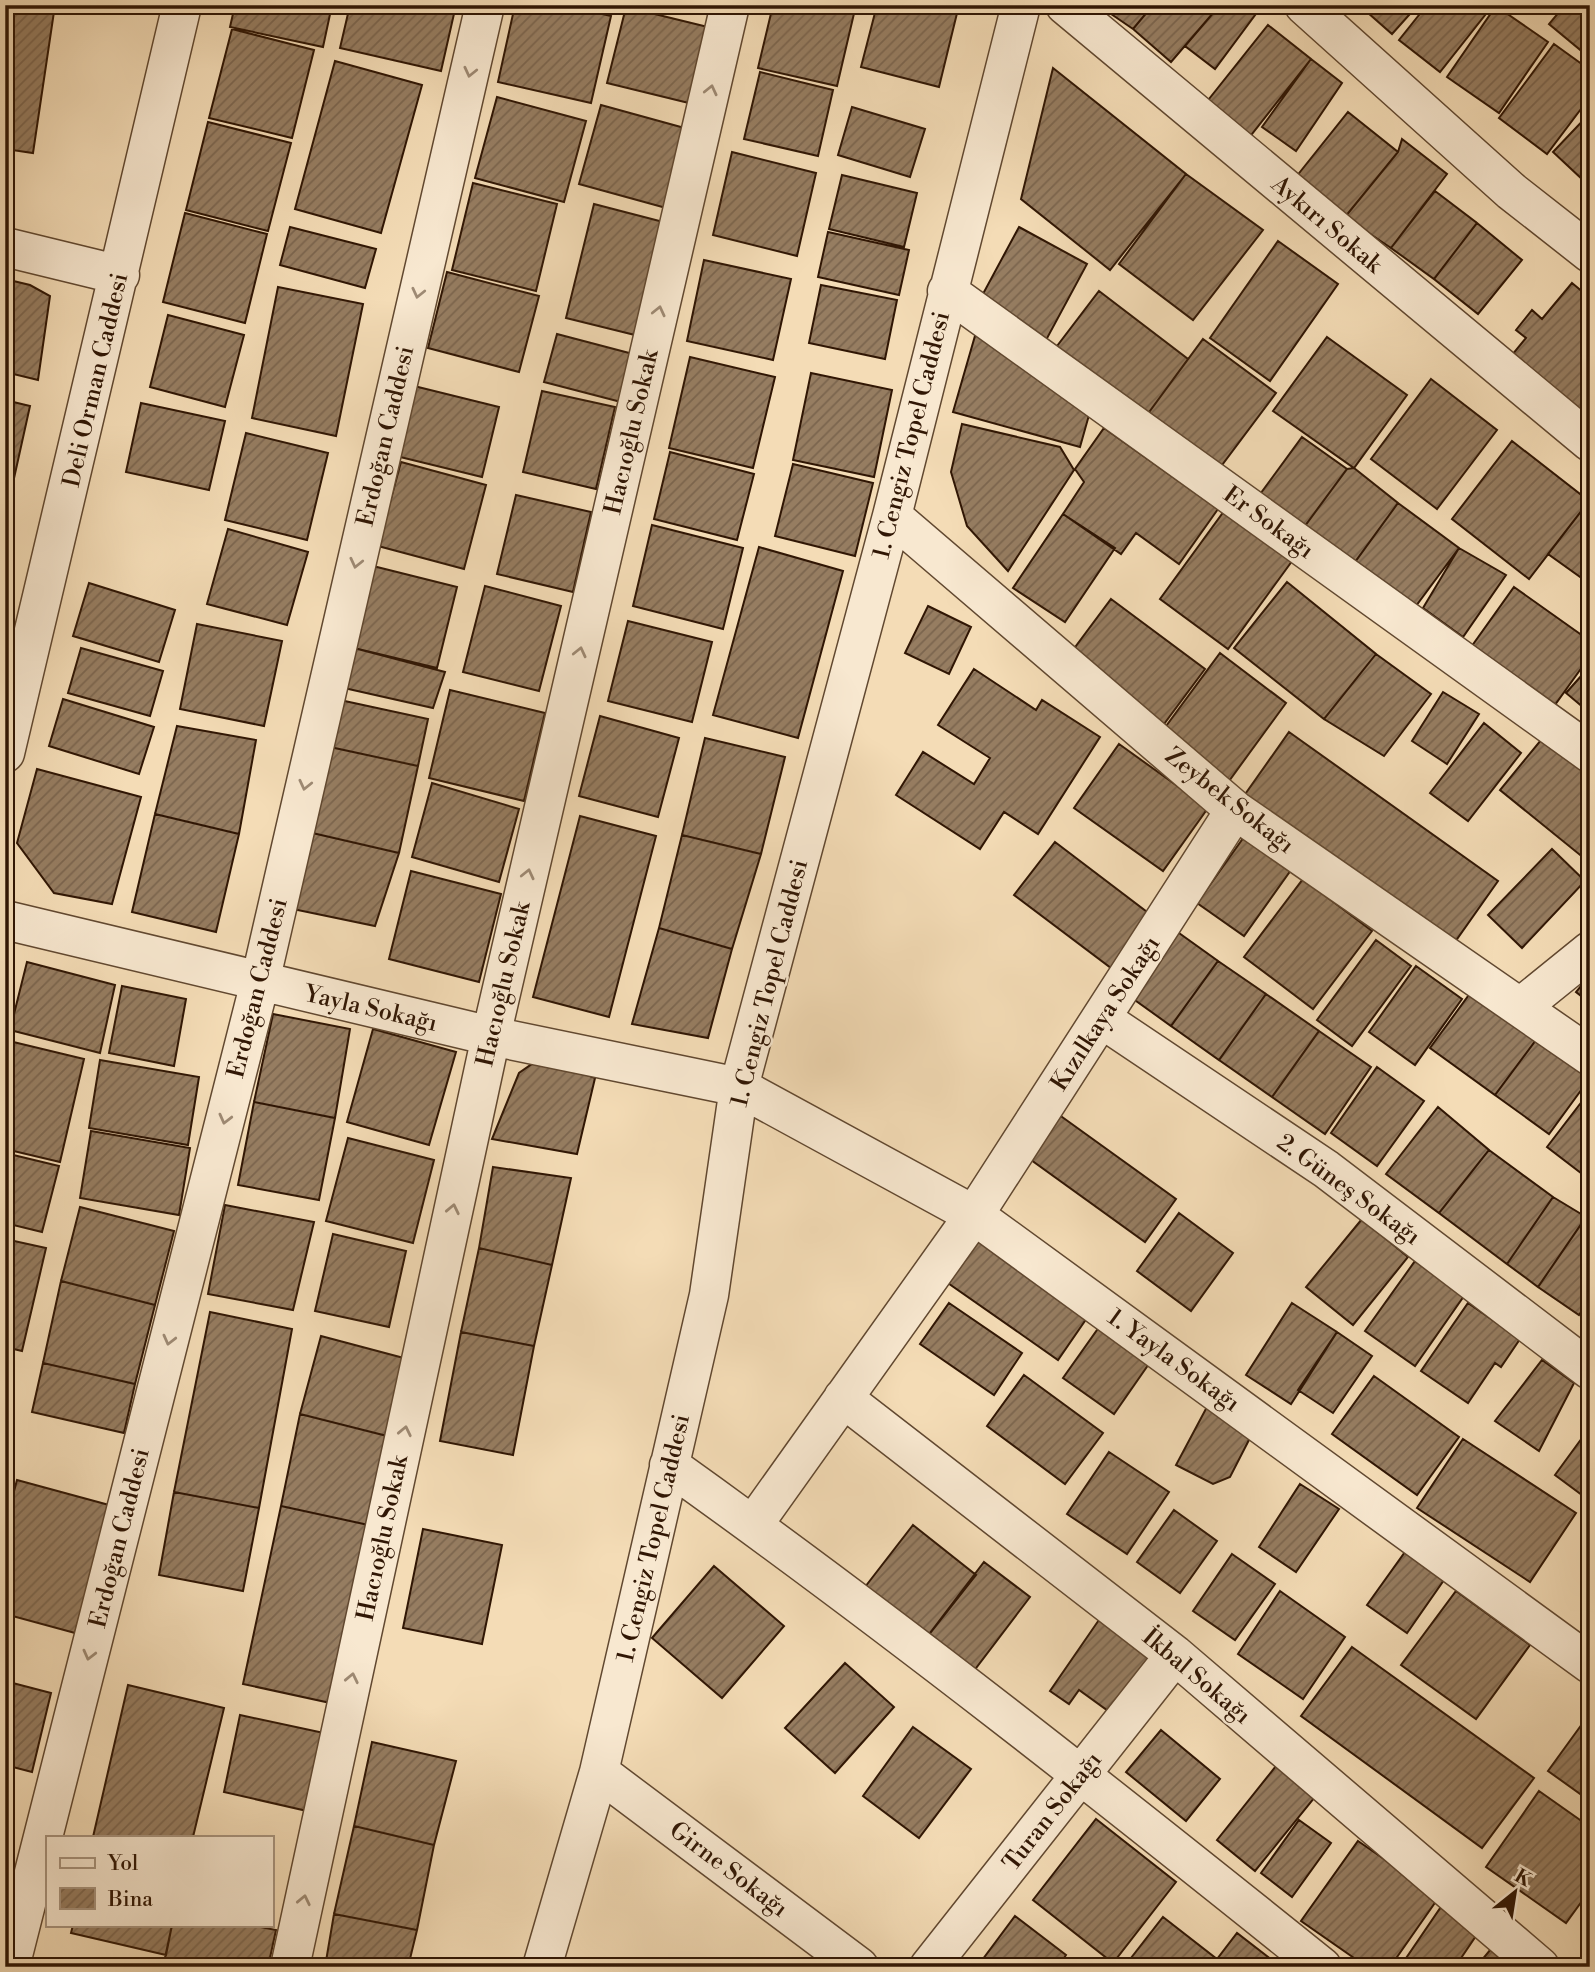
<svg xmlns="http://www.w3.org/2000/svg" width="1595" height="1972" font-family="'Libre Bodoni',serif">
	<defs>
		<pattern id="building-hatch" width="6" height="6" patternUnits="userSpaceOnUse" patternTransform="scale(1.75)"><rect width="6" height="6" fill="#967d61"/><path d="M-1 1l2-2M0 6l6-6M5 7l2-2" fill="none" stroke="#7b654e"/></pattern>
	</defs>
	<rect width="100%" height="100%" fill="#f4dcb6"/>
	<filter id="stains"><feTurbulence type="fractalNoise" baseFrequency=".00286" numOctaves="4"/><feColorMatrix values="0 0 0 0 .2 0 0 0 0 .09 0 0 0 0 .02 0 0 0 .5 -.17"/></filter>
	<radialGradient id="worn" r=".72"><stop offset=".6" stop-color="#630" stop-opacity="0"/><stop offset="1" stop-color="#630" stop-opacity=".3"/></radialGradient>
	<path fill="url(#building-hatch)" stroke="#301604" stroke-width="2" d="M5,5H55L33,153L5,149Z
		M235,5H332L323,47L230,27Z
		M350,5H456L441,71L340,48Z
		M515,5H563L611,16L591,103L498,82Z
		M678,5H724L721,16Z
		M773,5H856L837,86L758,68Z
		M877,5H959L939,87L861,67Z
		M1098,5H1153L1133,29Z
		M1153,5H1220L1171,62L1133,29Z
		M1220,5H1246L1258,11L1215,69L1185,46Z
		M1359,5H1418L1392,34Z
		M1427,5H1493L1440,72L1399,40Z
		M1565,5H1590V58L1549,24Z
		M1496,6L1548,42L1499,113L1447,77Z
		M626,7L716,29L697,105L607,83Z
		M1268,25L1311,59L1248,139L1205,104Z
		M232,29L314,50L292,138L209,118Z
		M1554,44L1590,70V97L1547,154L1499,118Z
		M1311,59L1342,83L1296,151L1262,127Z
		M335,61L422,85L381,233L295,209Z
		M1053,68L1186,174L1110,270L1021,199Z
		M760,72L833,90L818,156L744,139Z
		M497,97L586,121L564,202L475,178Z
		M601,105L699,132L677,211L579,184Z
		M852,107L925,129L910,177L838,155Z
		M1348,112L1398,152L1345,217L1296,177Z
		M1590,113V173L1583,180L1553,152Z
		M208,122L291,143L268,231L186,210Z
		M1402,139L1447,174L1391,248L1345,217L1398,152Z
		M732,152L816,173L797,256L713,235Z
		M1186,174L1263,230L1193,320L1119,264Z
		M842,175L917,193L904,247L829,229Z
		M473,183L557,204L536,291L452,270Z
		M1435,191L1477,223L1434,279L1391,248Z
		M594,204L671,224L643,337L566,318Z
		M185,213L267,234L245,323L163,302Z
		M1477,223L1522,260L1478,314L1434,279Z
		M290,227L376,249L365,288L280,265Z
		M1019,227L1087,264L1045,342L977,305Z
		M828,232L909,250L899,295L818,277Z
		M1278,241L1338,284L1270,381L1210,338Z
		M704,260L791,279L773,360L687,341Z
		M447,272L539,296L519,372L428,348Z
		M5,279L30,285L50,296L38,380L5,372Z
		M1572,283L1590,298V400L1576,417L1507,361L1526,338L1516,330L1532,310L1542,319Z
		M821,285L897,300L885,359L809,343Z
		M278,287L363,304L336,436L252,418Z
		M1099,291L1188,359L1144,419L1054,350Z
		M168,315L244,335L225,407L150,387Z
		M979,322L1091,408L1080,447L953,412Z
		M557,334L633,354L621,402L544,382Z
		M1327,337L1407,395L1354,468L1273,411Z
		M1203,339L1276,393L1216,473L1144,419Z
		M690,357L775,377L753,468L669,448Z
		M811,373L892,390L874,477L793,460Z
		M1431,379L1497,430L1437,509L1371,459Z
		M410,385L499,407L482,477L392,455Z
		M542,391L615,407L596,489L523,472Z
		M5,400L30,406L5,519Z
		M141,403L225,421L209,490L126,472Z
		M962,424L1060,447L1074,470L1008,571L967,526L951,472Z
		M1104,428L1218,509L1179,564L1136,533L1121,554L1063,514L1084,482L1075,469Z
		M246,433L328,453L307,540L225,520Z
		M1302,437L1347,469L1299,534L1255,501Z
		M1512,441L1589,501L1529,579L1452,519Z
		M670,452L754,474L737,540L654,519Z
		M401,462L486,485L464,569L378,546Z
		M793,464L873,483L855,556L775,536Z
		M1354,468L1398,503L1347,573L1299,534L1347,469Z
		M516,495L591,512L573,592L497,574Z
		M1589,501H1590V584L1548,554Z
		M1398,503L1459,548L1407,618L1347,573Z
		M1227,507L1295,557L1228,649L1160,599Z
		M1063,514L1115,548L1065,622L1013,588Z
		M652,525L743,548L723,629L633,606Z
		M228,529L308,552L287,625L207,604Z
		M759,547L843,571L798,738L713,715Z
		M1459,548L1506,575L1463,637L1423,608Z
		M373,566L457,587L437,668L354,648Z
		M1287,582L1376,654L1324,719L1234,648Z
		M89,583L175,610L159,662L73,636Z
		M485,586L561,606L539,691L463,672Z
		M1514,587L1590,641V656L1547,716L1464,657Z
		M1111,599L1205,669L1161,728L1067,658Z
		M928,606L971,627L949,674L905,653Z
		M628,621L712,642L692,722L608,701Z
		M197,624L282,641L264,726L180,709Z
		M81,648L163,671L150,716L68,693Z
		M354,648L445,672L433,708L344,688Z
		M1220,653L1286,703L1229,781L1161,733Z
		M1376,654L1431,694L1384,756L1324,719Z
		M1590,666V713L1566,693Z
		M974,669L1036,710L1042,700L1100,737L1038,834L1004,812L980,849L896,795L923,752L974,784L990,758L938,725Z
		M450,690L545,713L524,801L429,778Z
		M1443,692L1479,714L1447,764L1412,741Z
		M63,699L154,727L139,774L49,746Z
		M340,700L428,719L418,766L330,747Z
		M600,716L679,738L658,817L579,796Z
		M1484,723L1521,753L1468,821L1430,793Z
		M177,726L256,740L239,834L155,814Z
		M1289,732L1498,881L1450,949L1241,800Z
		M1546,734L1590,769V863L1500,790Z
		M705,738L785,757L761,854L682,835Z
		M1119,744L1208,808L1163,871L1074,808Z
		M330,747L418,766L399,853L308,832Z
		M37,769L141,797L112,904L54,893L17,843Z
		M432,783L519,809L499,882L412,857Z
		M155,814L239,834L216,932L132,912Z
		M580,816L656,836L609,1017L533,997Z
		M308,832L399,853L375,926L288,908Z
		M682,835L761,854L732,949L659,928Z
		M1244,837L1291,870L1244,936L1197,903Z
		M1055,842L1151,915L1111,968L1014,895Z
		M1552,849L1585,881L1522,948L1488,915Z
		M411,871L501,894L479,982L389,959Z
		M1303,879L1372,931L1313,1009L1244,957Z
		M659,928L732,949L708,1038L632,1024Z
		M1172,928L1218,961L1171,1026L1125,993Z
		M1376,940L1411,966L1352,1046L1317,1020Z
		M1218,961L1266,994L1219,1060L1171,1026Z
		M27,962L115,985L100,1053L10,1030Z
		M1416,966L1462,999L1415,1065L1369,1032Z
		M1590,975V1003L1576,992Z
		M122,986L186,999L174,1066L109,1053Z
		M1474,988L1539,1036L1495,1095L1430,1048Z
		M1266,994L1319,1031L1272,1097L1219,1060Z
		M273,1014L350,1029L335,1118L254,1102Z
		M373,1029L456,1052L429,1145L347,1122Z
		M1319,1031L1371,1067L1325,1134L1272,1097Z
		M1539,1036L1590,1072V1078L1549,1134L1495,1095Z
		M5,1040L84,1059L60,1162L5,1149Z
		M542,1057L595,1078L577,1154L492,1139L519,1073Z
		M100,1060L199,1077L188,1145L89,1128Z
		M1377,1067L1424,1101L1377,1166L1331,1133Z
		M1590,1091V1180L1547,1147Z
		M254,1102L335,1118L319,1200L238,1185Z
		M1438,1107L1489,1150L1439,1213L1386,1174Z
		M1051,1109L1176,1199L1145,1242L1020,1152Z
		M91,1131L190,1148L179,1215L80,1198Z
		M348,1138L434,1160L413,1243L326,1221Z
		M1489,1150L1553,1197L1507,1264L1439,1213Z
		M5,1153L59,1166L42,1232L5,1223Z
		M493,1167L571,1178L552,1265L479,1248Z
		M1553,1197L1586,1217L1538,1287L1507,1264Z
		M225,1205L314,1222L293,1310L208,1294Z
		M80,1207L174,1231L155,1305L61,1281Z
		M1179,1213L1233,1253L1191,1311L1137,1271Z
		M1586,1217L1590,1220V1299L1579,1315L1538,1287Z
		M1362,1219L1408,1257L1353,1325L1306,1287Z
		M333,1234L406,1251L389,1327L315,1311Z
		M976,1237L1089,1315L1058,1360L945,1281Z
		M5,1239L46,1248L22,1351L5,1347Z
		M479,1248L552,1265L534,1346L461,1332Z
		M1415,1261L1464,1296L1415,1366L1365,1331Z
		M61,1281L155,1305L135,1384L43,1363Z
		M949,1303L1022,1353L994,1395L920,1344Z
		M1292,1303L1337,1332L1291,1404L1246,1375Z
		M1468,1303L1520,1339L1501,1367L1495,1363L1468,1403L1421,1371Z
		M210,1312L292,1329L259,1508L174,1492Z
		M1102,1323L1153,1358L1114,1414L1063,1378Z
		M461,1332L534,1346L513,1455L440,1441Z
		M1337,1332L1372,1356L1333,1413L1298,1390Z
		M321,1336L415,1361L395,1438L300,1414Z
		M1542,1360L1574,1383L1539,1451L1495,1421Z
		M43,1363L135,1384L124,1433L32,1412Z
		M1024,1375L1103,1433L1065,1484L987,1426Z
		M1374,1376L1459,1437L1417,1495L1332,1434Z
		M1208,1405L1251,1436L1230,1477L1213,1484L1176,1465Z
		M300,1414L395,1438L373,1526L281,1506Z
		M1590,1427V1501L1555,1475Z
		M1463,1439L1576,1513L1530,1582L1417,1508Z
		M1109,1452L1169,1492L1127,1554L1067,1514Z
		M17,1480L109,1505L75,1633L5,1614V1525Z
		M1300,1484L1339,1509L1296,1572L1259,1547Z
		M174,1492L259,1508L243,1591L159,1575Z
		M281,1506L373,1526L335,1704L243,1684Z
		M1174,1510L1217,1541L1180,1593L1137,1562Z
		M913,1525L976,1575L927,1637L865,1587Z
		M423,1529L502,1545L482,1644L403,1628Z
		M1405,1552L1444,1580L1407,1633L1367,1605Z
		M1232,1554L1275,1584L1235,1640L1193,1611Z
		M984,1562L1030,1597L973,1672L927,1637Z
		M714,1566L784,1626L722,1698L652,1638Z
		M1280,1591L1345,1637L1303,1699L1238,1654Z
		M1456,1591L1530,1645L1476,1719L1401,1665Z
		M1103,1614L1156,1649L1111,1713L1079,1690L1069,1704L1050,1691Z
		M1352,1647L1534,1778L1482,1848L1301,1716Z
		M845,1663L894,1707L835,1773L785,1728Z
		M5,1681L51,1693L32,1772L5,1765Z
		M128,1685L224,1708L193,1837H93Z
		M1590,1713V1801L1548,1771Z
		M240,1715L324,1733L307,1811L224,1792Z
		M913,1727L971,1769L919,1838L863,1796Z
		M1161,1730L1220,1779L1186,1821L1126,1772Z
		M372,1742L456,1761L434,1845L354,1826Z
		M1276,1766L1315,1797L1255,1871L1217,1840Z
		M1539,1791L1590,1827V1890L1566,1923L1486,1867Z
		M1096,1819L1176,1882L1113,1963L1033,1900Z
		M1299,1820L1331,1843L1292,1897L1261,1873Z
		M354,1826L434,1845L417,1930L334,1914Z
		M1358,1841L1439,1897L1390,1967H1367L1301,1921Z
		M1445,1901L1482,1927L1455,1967H1400Z
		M334,1914L417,1930L408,1967H325Z
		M1015,1916L1066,1955L1058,1967H977Z
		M1163,1917L1217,1959L1237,1933L1281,1967H1124Z
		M73,1925H172L166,1955L71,1933Z
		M172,1925H250L276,1930L268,1967H163Z
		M1496,1943L1526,1967H1476Z"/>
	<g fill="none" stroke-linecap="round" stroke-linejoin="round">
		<defs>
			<path id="minor" d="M1065,5L1590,442
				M1304,5L1511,191L1590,253
				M5,247L120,275
				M947,291L1590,753
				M892,516L1235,810L1590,1056
				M5,753L182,5
				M5,920L491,1036L739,1087L974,1215L1590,1664
				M1522,1006L1590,951
				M1102,1019L1326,1169L1590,1370
				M843,1398L1175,1655L1540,1967
				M669,1465C893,1625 1108,1795 1322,1967
				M753,1525L974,1215L1235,810
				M599,1772L859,1967
				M10,1967L260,982L485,5
				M290,1967L491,1036L730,5
				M542,1967L599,1772L709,1295L739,1087L892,516L1021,5
				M929,1967L1175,1655"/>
		</defs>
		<use href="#minor" stroke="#614830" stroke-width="41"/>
		<use href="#minor" stroke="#f8e8d0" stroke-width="38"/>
	</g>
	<defs><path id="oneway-chevron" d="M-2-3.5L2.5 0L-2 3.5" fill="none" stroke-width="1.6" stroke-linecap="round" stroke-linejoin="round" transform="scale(1.75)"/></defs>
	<g stroke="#9e8a74">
		<use href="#oneway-chevron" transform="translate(470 72) rotate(103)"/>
		<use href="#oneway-chevron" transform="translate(711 90) rotate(-77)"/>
		<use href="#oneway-chevron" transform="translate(418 293) rotate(103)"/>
		<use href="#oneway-chevron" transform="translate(659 311) rotate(-77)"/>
		<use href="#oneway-chevron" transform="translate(356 563) rotate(103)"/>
		<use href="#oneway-chevron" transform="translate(580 652) rotate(-77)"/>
		<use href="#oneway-chevron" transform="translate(305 785) rotate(103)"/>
		<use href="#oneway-chevron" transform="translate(528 874) rotate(-77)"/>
		<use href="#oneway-chevron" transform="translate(225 1119) rotate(104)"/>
		<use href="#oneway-chevron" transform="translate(453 1209) rotate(-78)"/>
		<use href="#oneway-chevron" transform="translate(169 1340) rotate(104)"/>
		<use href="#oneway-chevron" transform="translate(405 1431) rotate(-78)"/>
		<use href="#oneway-chevron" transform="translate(89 1655) rotate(104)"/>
		<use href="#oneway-chevron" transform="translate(352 1678) rotate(-78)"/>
		<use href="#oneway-chevron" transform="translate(304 1900) rotate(-78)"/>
	</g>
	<g text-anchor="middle" stroke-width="5" stroke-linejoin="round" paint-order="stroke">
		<g font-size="24" fill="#301604" stroke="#f8e8d0">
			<text transform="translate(1327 224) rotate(40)" y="8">Aykırı Sokak</text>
			<text transform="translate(95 380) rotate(-77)" y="8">Deli Orman Caddesi</text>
			<text transform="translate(631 432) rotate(-77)" y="8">Hacıoğlu Sokak</text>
			<text transform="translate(911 435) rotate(-76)" y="8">1. Cengiz Topel Caddesi</text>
			<text transform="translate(385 436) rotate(-77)" y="8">Erdoğan Caddesi</text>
			<text transform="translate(1269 522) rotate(36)" y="8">Er Sokağı</text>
			<text transform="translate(1230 800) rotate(38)" y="8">Zeybek Sokağı</text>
			<text transform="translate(769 983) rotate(-76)" y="8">1. Cengiz Topel Caddesi</text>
			<text transform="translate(503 984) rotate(-77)" y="8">Hacıoğlu Sokak</text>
			<text transform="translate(257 988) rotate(-76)" y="8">Erdoğan Caddesi</text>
			<text transform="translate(371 1008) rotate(13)" y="8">Yayla Sokağı</text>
			<text transform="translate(1105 1013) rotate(-57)" y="8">Kızılkaya Sokağı</text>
			<text transform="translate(1349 1189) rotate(36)" y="8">2. Güneş Sokağı</text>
			<text transform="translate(1174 1360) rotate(36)" y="8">1. Yayla Sokağı</text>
			<text transform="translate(119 1538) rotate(-76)" y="8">Erdoğan Caddesi</text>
			<text transform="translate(382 1538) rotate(-78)" y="8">Hacıoğlu Sokak</text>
			<text transform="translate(653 1538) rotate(-77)" y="8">1. Cengiz Topel Caddesi</text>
			<text transform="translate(1197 1676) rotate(40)" y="8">İkbal Sokağı</text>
			<text transform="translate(1052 1811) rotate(-52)" y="8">Turan Sokağı</text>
			<text transform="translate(729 1869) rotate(37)" y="8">Girne Sokağı</text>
		</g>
	</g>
	<rect width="1595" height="1972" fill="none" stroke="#f4dcb6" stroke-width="28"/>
	<rect x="7" y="7" width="1581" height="1958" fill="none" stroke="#301604" stroke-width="3.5"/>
	<rect x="14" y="14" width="1567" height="1944" fill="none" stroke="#301604" stroke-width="2"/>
	<rect x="46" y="1836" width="228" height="91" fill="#f8e8d0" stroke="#a8947e" stroke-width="2"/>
	<rect x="60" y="1858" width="35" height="10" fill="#f8e8d0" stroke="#a8947e" stroke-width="2"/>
	<text x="108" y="1870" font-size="21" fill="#301604">Yol</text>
	<rect x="60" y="1888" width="35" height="21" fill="url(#building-hatch)" stroke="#a8947e" stroke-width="2"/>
	<text x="108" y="1906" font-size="21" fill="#301604">Bina</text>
	<g transform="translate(1515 1892) rotate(30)" stroke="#f8e8d0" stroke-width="5" paint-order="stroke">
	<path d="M0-5L12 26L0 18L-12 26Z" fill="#301604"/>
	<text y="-10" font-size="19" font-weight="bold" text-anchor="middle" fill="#301604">K</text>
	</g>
	<rect width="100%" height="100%" filter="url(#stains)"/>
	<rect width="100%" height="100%" fill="url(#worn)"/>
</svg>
